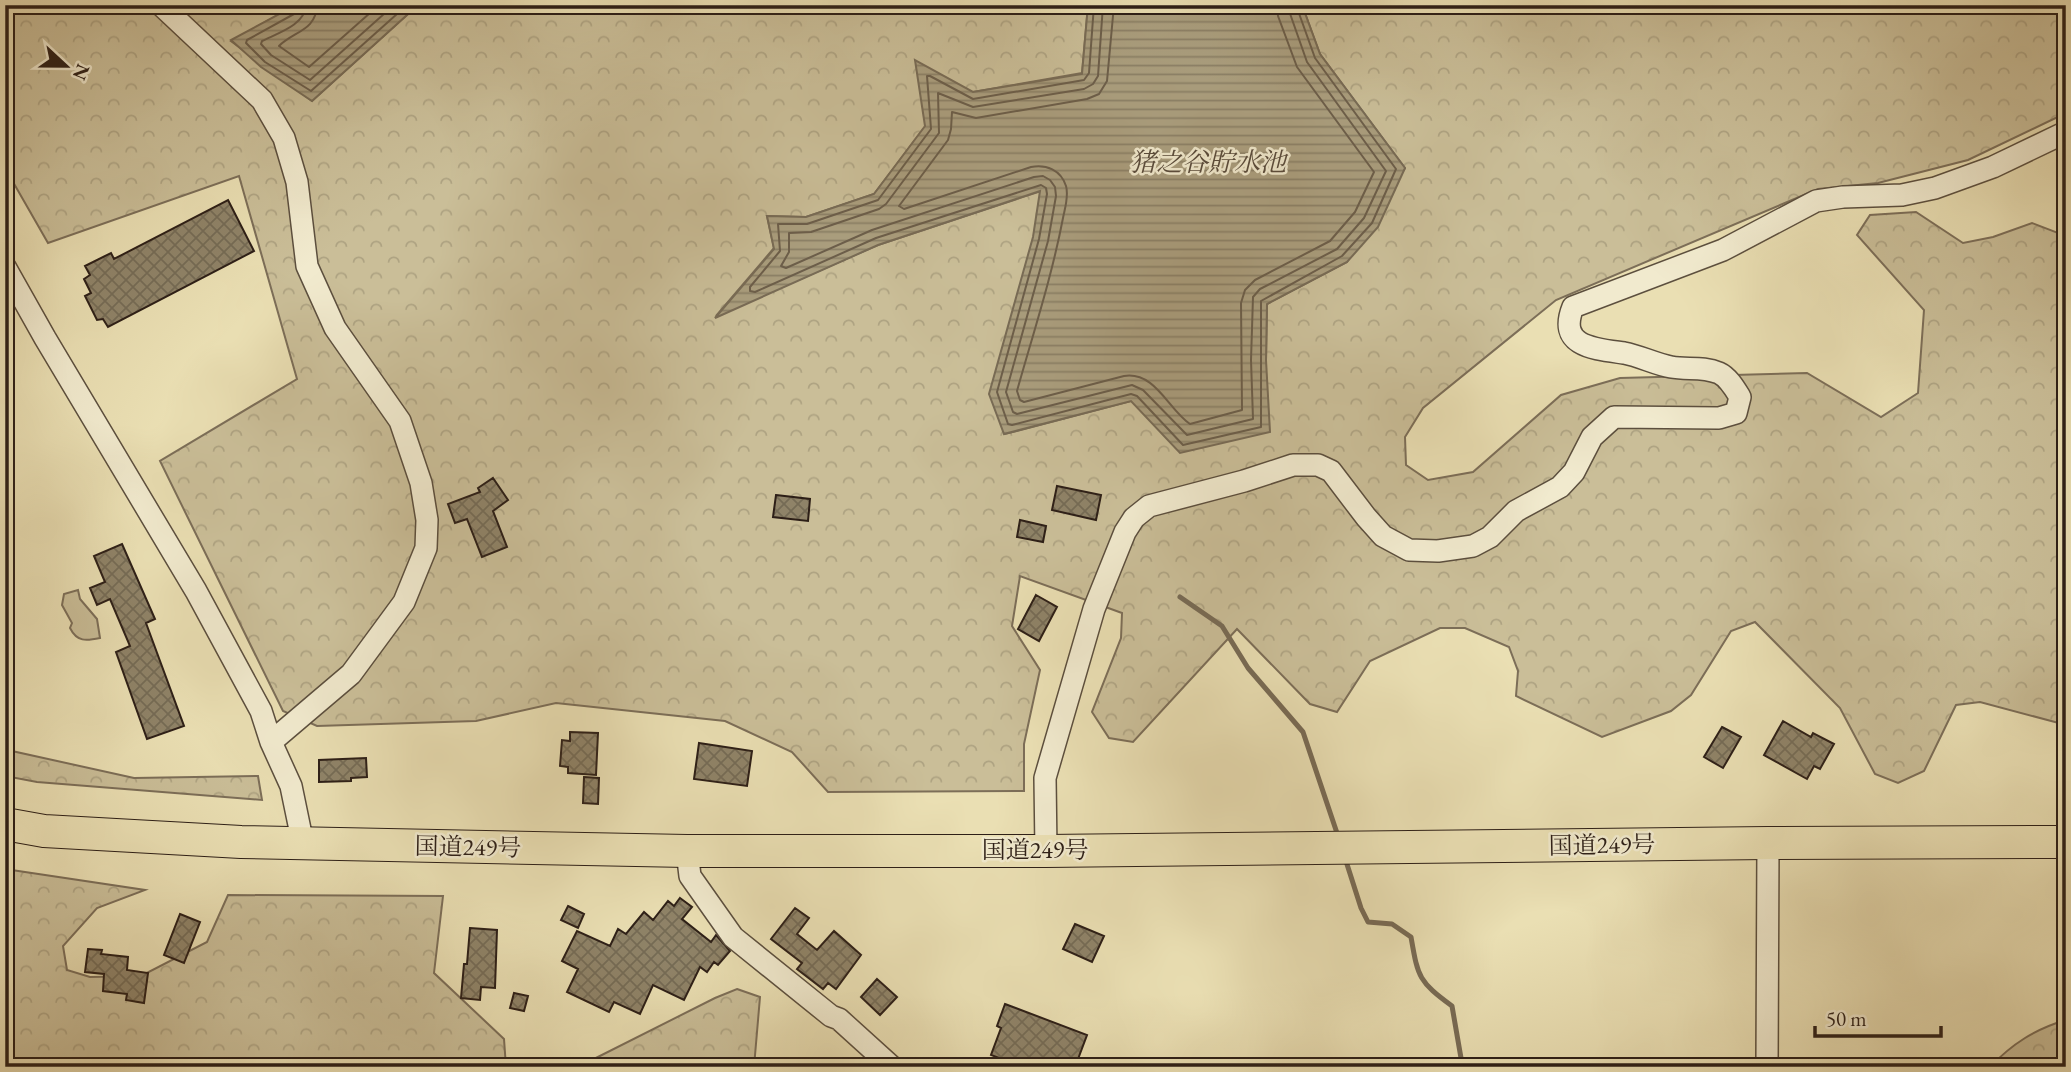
<svg xmlns="http://www.w3.org/2000/svg" width="2071" height="1072" font-family="'EB Garamond','Noto Serif JP',serif">
	<defs>
		<pattern id="forest-crowns" width="20" height="18" patternUnits="userSpaceOnUse" patternTransform="scale(1.75)"><rect width="20" height="18" fill="#cabe98"/><path d="M2 6a3 3 0 1 1 6 0M12 15a3 3 0 1 1 6 0" fill="none" stroke="#aea382"/></pattern>
		<pattern id="water-rules" width="6" height="5" patternUnits="userSpaceOnUse" patternTransform="scale(1.75)"><rect width="6" height="5" fill="#aa9e7e"/><path d="M0 2.5h6" fill="none" stroke="#8b8066"/></pattern>
		<pattern id="building-cross-hatch" width="8" height="8" patternUnits="userSpaceOnUse" patternTransform="scale(1.75)"><rect width="8" height="8" fill="#8f8368"/><path d="M0 0l8 8M0 8l8-8" fill="none" stroke="#756b55"/></pattern>
	</defs>
	<rect width="100%" height="100%" fill="#eadfb3"/>
	<filter id="stains"><feTurbulence type="fractalNoise" baseFrequency=".00286" numOctaves="4"/><feColorMatrix values="0 0 0 0 .2 0 0 0 0 .09 0 0 0 0 .02 0 0 0 .5 -.17"/></filter>
	<radialGradient id="worn" r=".72"><stop offset=".6" stop-color="#630" stop-opacity="0"/><stop offset="1" stop-color="#630" stop-opacity=".3"/></radialGradient>
	<path fill="#cabe98" stroke="#7c6e58" stroke-width="2" d="M78,590L80,599L97,619L100,638C86,641 77,642 70,628L72,623L62,605L64,594Z"/>
	<path fill="url(#forest-crowns)" stroke="#7c6e58" stroke-width="2" d="M5,5H296L231,41L312,101L418,5H1088L1082,73L973,92L925,127L874,194L806,217L767,216L774,248L716,316L878,245L1041,191L1005,434L1131,401L1266,360L1267,304L1347,262L1405,168L1320,54L1302,5H2066V113L1968,160L1878,183L1818,189L1556,300L1423,408L1405,437L1406,465L1428,480L1473,472L1561,395L1620,378L1807,373L1881,417L1918,393L1924,310L1857,235L1870,215L1916,212L1963,243L1993,237L2032,223L2063,235L2066,233V725L1980,702L1956,705L1924,771L1898,783L1875,774L1840,708L1755,622L1731,631L1691,695L1671,711L1602,737L1516,696L1518,671L1509,647L1465,628H1440L1370,661L1337,712L1310,704L1237,629L1133,742L1109,738L1092,712L1121,638L1122,613L1020,576L1012,626L1040,670L1024,744V791L828,792L792,752L725,721L556,703L476,721L317,726L283,711L160,461L297,379L239,176L48,243L5,168Z
		M5,745L12,751L134,778L258,776L262,800L37,782L5,776Z
		M5,869L145,890L97,908L63,946L67,970L90,977L141,976L207,942L228,895L443,896L434,973L504,1039L506,1067H5Z
		M737,989L760,997L754,1067H578L715,998Z
		M2066,1020V1067H1990C2012,1044 2035,1029 2066,1020Z"/>
	<path fill="url(#water-rules)" stroke="#786b55" stroke-width="2" d="M296,5H418L312,101L261,67L231,40Z
		M1088,5H1302L1320,54L1405,168L1378,227L1347,262L1267,304L1266,360L1270,432L1180,453L1131,401L1004,434L989,394L1033,237L1040,191L878,245L715,318L774,249L767,216L806,217L874,194L925,126L915,60L973,92L1082,74Z"/>
	<g fill="none" stroke-linecap="round" stroke-linejoin="round">
		<path stroke="#6c5e4a" stroke-width="2" d="M297,5L294,14L247,40L246,43L265,62L311,91L407,5
			M306,5C305,25 278,33 262,41L261,44L271,55L310,80L394,5
			M317,5C316,31 294,31 279,46L309,67L379,5
			M1094,5L1089,73L1084,80L973,99L930,76H927L931,129L878,200L807,224H778L780,251L750,287V291L755,292L876,238L1041,185L1046,188L1047,194L1039,239L997,392L1008,424L1012,425L1131,394L1137,396L1183,445L1261,427V301L1342,256L1372,223L1396,169L1315,58L1296,5
			M1103,5L1098,76L1093,84L1084,89L973,107L938,93L939,133L886,204L879,209L811,232L789,233V252L781,266L786,268L872,230L1034,177L1043,176L1050,180L1055,187L1056,196L1048,241L1006,392L1013,412L1017,414L1132,385L1143,390L1187,435L1253,419L1251,360L1253,297L1260,289L1337,249L1364,218L1386,171L1307,62L1287,5
			M1114,5L1107,81L1099,94L1087,99L976,118L952,112L951,129L948,140L899,206L904,209L1031,167C1046,164 1061,170 1066,186C1069,196 1065,208 1063,218C1052,276 1033,334 1017,391L1020,400L1024,402L1124,376C1155,371 1168,409 1190,424L1242,410L1241,303L1245,290L1255,280L1330,241L1355,212L1374,172L1297,67L1278,16L1277,5"/>
		<path stroke="#786b55" stroke-width="5" d="M1180,597L1222,626L1248,668L1303,732L1339,839
			M1345,858L1361,908L1368,922L1392,924L1411,937C1418,977 1418,981 1452,1006L1461,1058L1467,1067"/>
	</g>
	<path fill="url(#building-cross-hatch)" stroke="#2d1f17" stroke-width="2" d="M228,200L254,251L108,327L103,319L97,320L85,296L91,293L84,279L90,275L85,266L111,253L114,259Z
		M493,478L508,500L493,511L507,547L482,557L467,519L455,523L448,504L480,492L478,488Z
		M1057,486L1101,495L1096,520L1052,510Z
		M776,495L810,499L808,521L773,517Z
		M1020,520L1046,526L1043,542L1017,537Z
		M122,544L155,619L146,623L184,726L147,739L116,652L130,646L110,599L97,605L90,588L105,582L94,556Z
		M1036,595L1057,607L1039,641L1018,629Z
		M1783,721L1811,737L1813,733L1834,744L1820,769L1814,766L1807,779L1764,755Z
		M1722,727L1741,737L1723,768L1704,757Z
		M570,732L598,733L596,775L568,773V767L560,766L562,740L570,741Z
		M699,743L752,751L747,786L694,779Z
		M366,758L367,777L351,778V781L319,782V760Z
		M584,777L599,778L598,804L583,803Z
		M680,898L692,907L682,919L711,942L716,935L730,951L718,965L714,962L707,972L700,967L684,1000L653,985L640,1014L614,1002L609,1012L567,992L578,969L562,961L577,931L610,946L618,929L626,934L644,912L653,920L668,901L674,906Z
		M568,906L584,914L578,928L561,920Z
		M795,908L809,918L797,934L817,950L834,931L861,955L836,989L828,983L823,989L797,969L802,963L771,939Z
		M180,914L200,922L184,963L164,955Z
		M1075,924L1104,936L1092,962L1063,949Z
		M470,928L497,930L495,988L481,987L480,1000L461,998L464,964H467Z
		M88,949L102,950L101,954L128,957L127,970L148,973L144,1003L126,1000L127,994L103,991L104,974L85,972Z
		M877,979L897,997L880,1015L861,997Z
		M514,993L528,996L524,1011L510,1008Z
		M1005,1004L1087,1035L1075,1067H1008L1010,1062L991,1055L1001,1028L997,1026Z"/>
	<g fill="none" stroke-linecap="round" stroke-linejoin="round">
		<defs>
			<path id="minor" d="M161,5L262,100L284,138L297,182L307,266L335,328L400,421L421,483L427,520L426,548L404,602L351,674L271,742
				M5,267L45,338L196,591L261,711L271,742L291,786L303,844
				M687,851L690,876L733,937L831,1016L839,1019L892,1067
				M1046,851L1045,778L1094,609L1125,532L1134,518L1149,506L1244,481L1293,465H1318L1331,471L1366,517L1383,536L1409,550L1438,551L1473,546L1490,537L1516,511L1560,487L1574,472L1592,437L1614,417L1719,418L1736,413L1740,397C1735,389 1728,377 1719,373C1703,366 1687,370 1671,367C1655,364 1640,356 1624,353C1595,349 1557,347 1573,307L1723,250L1816,201L1843,197L1902,195L1935,188L1993,167L2066,132
				M1767,1067L1768,843"/>
			<path id="highway" d="M5,824L44,831L241,842L687,851H1046L1768,843L2066,842"/>
		</defs>
		<use href="#minor" stroke="#5c4f3e" stroke-width="24"/>
		<use href="#highway" stroke="#2d1f17" stroke-width="34"/>
		<use href="#minor" stroke="#f1eace" stroke-width="21"/>
		<use href="#highway" stroke="#eadfb3" stroke-width="32"/>
	</g>
	<g text-anchor="middle" stroke-width="5" stroke-linejoin="round" paint-order="stroke">
		<g font-size="24" fill="#2d1f17" stroke="#f1eace">
			<text transform="translate(1602 845) rotate(-1)" y="8">国道249号</text>
			<text transform="translate(468 847) rotate(1)" y="8">国道249号</text>
			<text x="1035" y="858">国道249号</text>
		</g>
		<g font-size="26" font-style="italic" fill="#594b3b" stroke="#f1eace">
			<text x="1208" y="171">猪之谷貯水池</text>
		</g>
	</g>
	<rect width="2071" height="1072" fill="none" stroke="#eadfb3" stroke-width="28"/>
	<rect x="7" y="7" width="2057" height="1058" fill="none" stroke="#2d1f17" stroke-width="3.5"/>
	<rect x="14" y="14" width="2043" height="1044" fill="none" stroke="#2d1f17" stroke-width="2"/>
	<g transform="translate(66 66) rotate(112)" stroke="#f1eace" stroke-width="5" paint-order="stroke">
	<path d="M0-5L12 26L0 18L-12 26Z" fill="#2d1f17"/>
	<text y="-10" font-size="19" font-weight="bold" text-anchor="middle" fill="#2d1f17">N</text>
	</g>
	<path d="M1815 1026v10h126v-10" fill="none" stroke="#2d1f17" stroke-width="3.5"/>
	<text x="1826" y="1026" font-size="21" fill="#2d1f17" stroke="#f1eace" stroke-width="5" paint-order="stroke">50 m</text>
	<rect width="100%" height="100%" filter="url(#stains)"/>
	<rect width="100%" height="100%" fill="url(#worn)"/>
</svg>
